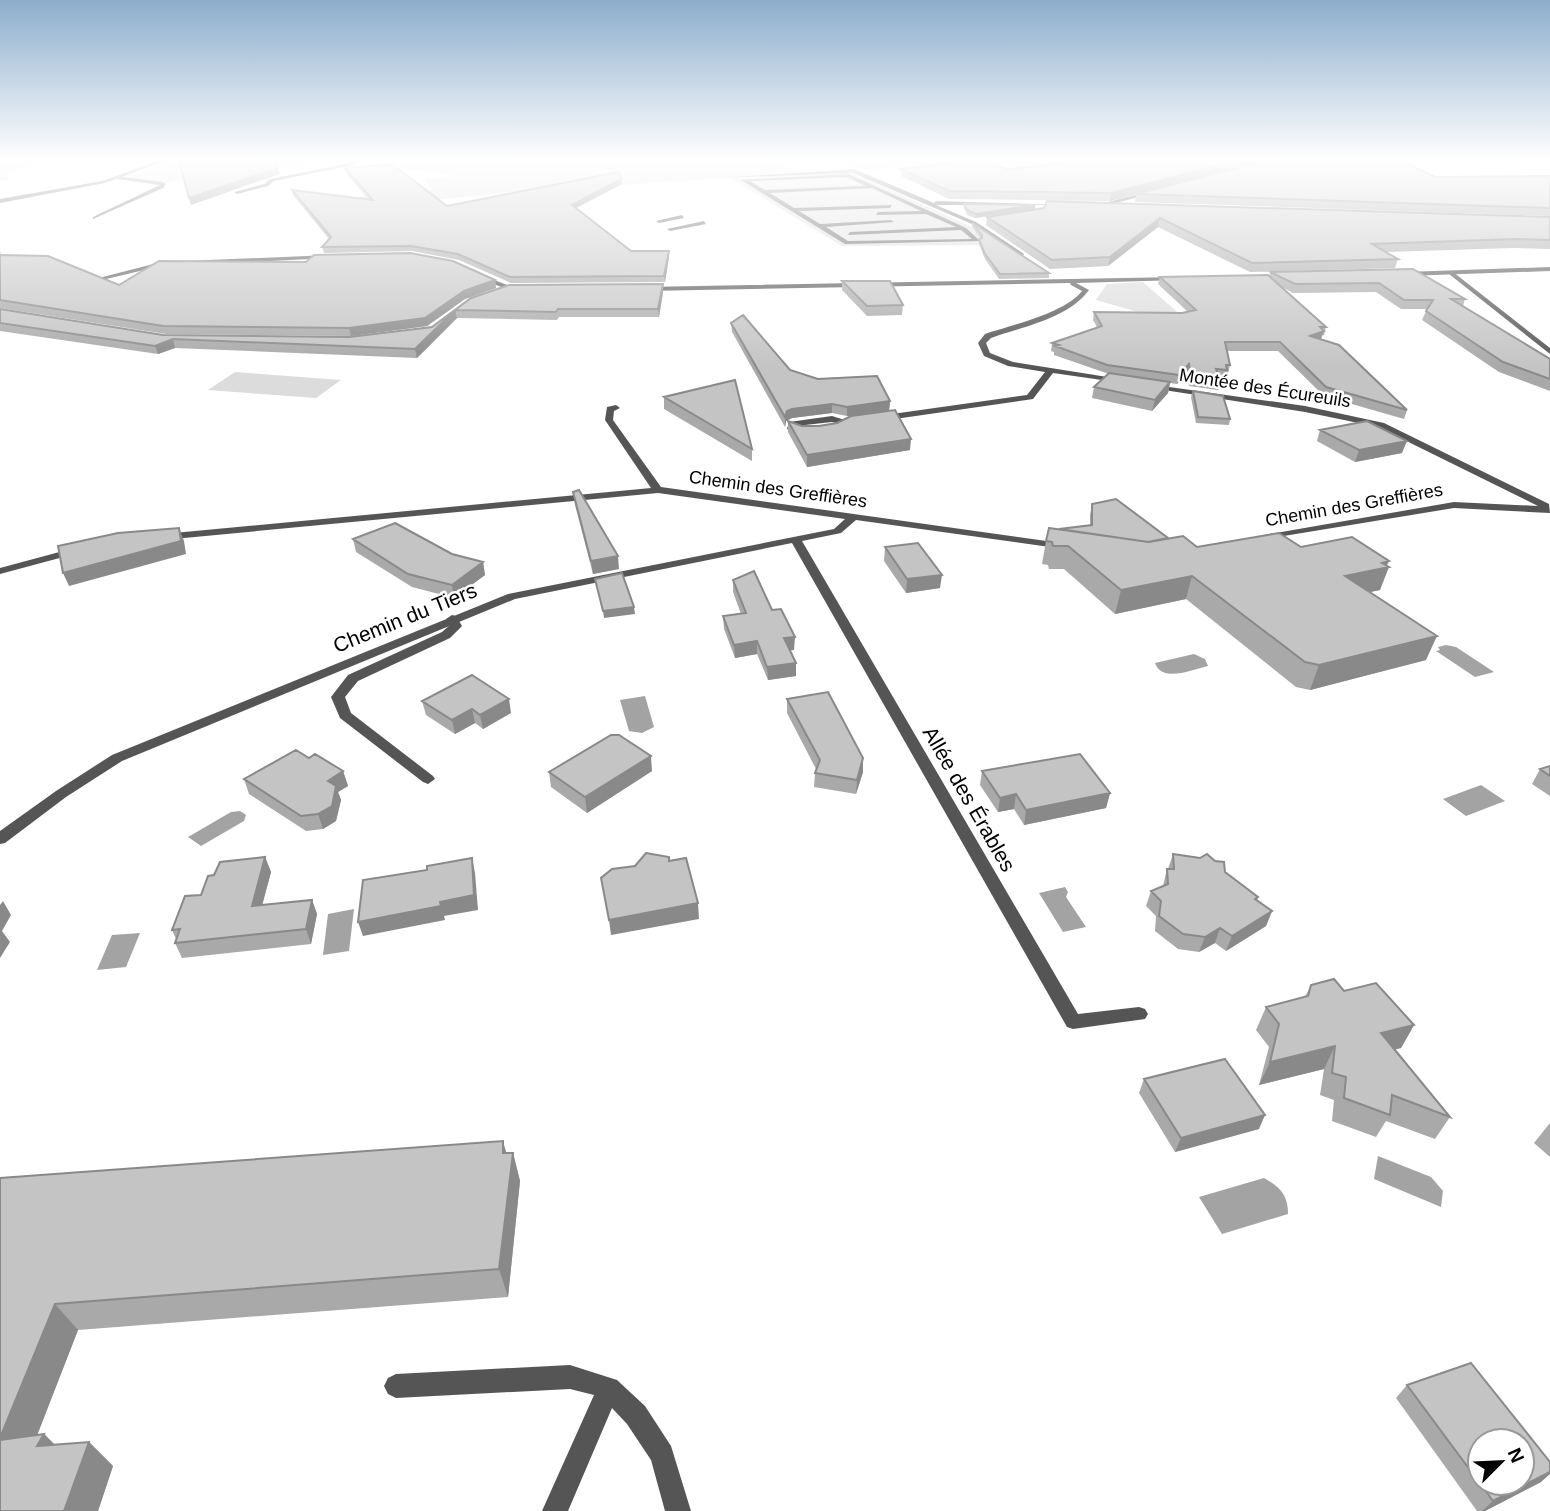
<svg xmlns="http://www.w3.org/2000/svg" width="1550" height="1511" font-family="Arial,sans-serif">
	<rect width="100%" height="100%" fill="#fff"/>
	<path fill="#dcdcdc" d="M0,157H52L6,174L10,181L0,180Z
		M291,157L352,158L331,163L196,175L167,183L128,177L169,161L214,172L281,166L278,159Z
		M472,157H586L594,165L664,157H769L798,173L503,193L364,207L357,197L432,190L424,179L452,176L429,171L354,168Z
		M831,157H1167L1022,168L985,161L863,170Z
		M851,172L970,226L991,245L842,246L732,179Z
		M1143,282L1184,318H1159L1096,300L1107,284Z
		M235,372L341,380L316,398L208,390Z"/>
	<path fill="#a3a3a3" d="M1446,645L1456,647L1494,672L1475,677L1436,651L1440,650L1438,647Z
		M1194,654L1205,659L1208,666C1191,670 1162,683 1155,663Z
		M645,696L654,727L642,733L629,731L620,700Z
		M1481,785L1505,801L1466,816L1443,799Z
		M240,811L246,815L244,821L201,846L188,837L231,812Z
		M1065,887L1068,892L1066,897L1086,927L1063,932L1039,893Z
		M354,909L349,951L323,955L328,914Z
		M140,933L126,967L97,970L112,935Z
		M1378,1156L1431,1177L1443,1191L1441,1207L1374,1179Z
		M1264,1178C1280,1187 1288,1195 1288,1214L1222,1234L1199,1197Z"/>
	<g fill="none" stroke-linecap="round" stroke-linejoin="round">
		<path fill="#555" fill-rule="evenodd" d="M358,157H363L354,165L274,181L268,186L237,194L234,192L264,184L270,179L350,163Z
			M849,174L966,228L980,241L845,244L741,180ZM846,177L866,186L765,190L750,181ZM872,188L921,211L878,212L876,215L926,214L956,227L850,232L848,235L961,230L972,239L848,241L826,227L894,222L891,220L820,224L799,211L890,208L892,205L794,208L770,193Z
			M682,215L684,218L659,223L656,221Z
			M704,221L706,224L670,231L667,229Z
			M1449,272H1453L1550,348V354L1449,274Z
			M452,615L456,616L462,626L450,638L358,681L345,697L351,713L433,776L435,779L428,784L423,782L340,718L331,697L348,675L442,632L450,625L446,619Z
			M570,1365L617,1380L645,1406L671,1446L691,1511H665L651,1460L627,1424L612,1408L568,1511H542L594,1395L570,1389L396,1398L388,1394L384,1386L388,1378L396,1374Z"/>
		<path fill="#555" fill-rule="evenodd" d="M854,169L934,203L936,201L1065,205H936L976,222L1024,254L1022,257L972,224L853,173L721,178Z
			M115,176L163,182L166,184L163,188L93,219V217L160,185L117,179Z
			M1153,190L1155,193L1100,207L1097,205Z
			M330,255L332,258L161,266L102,280L99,278L161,262Z
			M1550,267V271L1405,276L1402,274L1405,272Z
			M478,274L510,286L526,288C509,294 494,284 478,276Z
			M1178,277L1180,280L1076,283L1089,290C1069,318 1022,327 991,338L986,343L990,353L1013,362L1120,379L1124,381L1123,383L1053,373L1033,399L881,421L877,418L878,416L1027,395L1045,372L1008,366L984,356L978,343L985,334C1012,325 1065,313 1082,291L1071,285L1070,283L645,291L642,289L645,287Z
			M1148,384L1305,406L1384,423L1549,504L1550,513L1454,508L1260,540L1259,538L1264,535L1454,502L1538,506L1378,427L1305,412L1151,388L1147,386Z
			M616,405L620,408L614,411L613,420L661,487L1068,544V548L1064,549L856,520L841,533L802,541L1078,1014L1139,1007L1145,1009L1148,1014L1145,1019L1073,1029L1067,1027L792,543L515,599L122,761L66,797L5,843L0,844V831L56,791L112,755L508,594L834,529L845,519L658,493L163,540L158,537L163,534L651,488L605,420L607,407Z
			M832,416L851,422L847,425L832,422L796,426L806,432L801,435L787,429L789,422Z
			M78,547L83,550L82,552L0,574V568Z"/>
		<path fill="#555" fill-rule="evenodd" d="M169,157H176L105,183L0,203V199L102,181Z"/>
	</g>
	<path fill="#a9a9a9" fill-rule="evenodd" d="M1126,157H1394L1435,177L1550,176V216L1135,202L1136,194L1110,201L949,199L901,176V169H1008ZM1274,159L1140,193L1260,161Z
		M345,168L447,206L622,184L576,208L631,251L669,257L665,282L511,283L459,260L412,251L324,253L322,247L329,239L293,195L292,190L369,200L346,173Z
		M964,204L1035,205L975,218L967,215L964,208Z
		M987,217H1550V249L1513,248L1386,252L1398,259L1395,268L1250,272L1158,227L1108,266L1050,269L986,225Z
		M972,223L1049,273V278L999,279L985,259L979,244V239H981L972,227Z
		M0,251L1,255L119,285L495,280L496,288L465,299L427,326L351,336L166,334L0,308Z
		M1413,269L1465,299L1463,306L1550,359V391L1499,372L1422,320L1427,309H1401L1376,292L1293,293L1282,287L1326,327L1324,335H1322L1320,339L1407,410L1404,419L1324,396L1278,351H1227L1230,365L1228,374H1226L1225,378H1219L1220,381L1218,390L1189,386L1187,373L1177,384L1170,383L1168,393L1152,411L1092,398L1094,387L1109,374L1054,355V352L1051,351L1052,343L1097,327L1093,320L1094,312L1182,313L1188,312L1158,284L1160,277H1269L1270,272Z
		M842,281L903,305L902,315L867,316L842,290Z
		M663,284V292L659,317H559L557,320L457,318L417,358L175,348L158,354L0,331V309L163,335L349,337L432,327L471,298Z
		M731,323L790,370L890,401L889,411L910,450L807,467L788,432V421L802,426H819L837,423L851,416H847L832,413L792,418L786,421L785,427L732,332Z
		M1193,391L1230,419L1229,425L1196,423L1191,397Z
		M664,397L752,449V461L664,409Z
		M1320,430L1402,453L1355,462L1317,441Z
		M573,492L619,569L593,574L575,505Z
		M1092,504L1168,538L1197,547H1301L1387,566L1380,590L1370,592L1426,660L1310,690L1296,687L1186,599L1115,614L1064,569H1049L1048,565L1042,564L1046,541L1059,529L1090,525V515Z
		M353,539L452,554L483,562L485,575L454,598L412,587L356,552Z
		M885,547L940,588L906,593L884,561Z
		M733,580L772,610L794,650H790L796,676L768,680L757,654L735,658L724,629L723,616L741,614L733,592Z
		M787,699L863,758V772L856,794L814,787L815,773L816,769L787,713Z
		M422,701L511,713L483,729L475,723L455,734L426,715Z
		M309,758L343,771L348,786L338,792L341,800L336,821L323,829L306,831L249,794L244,779Z
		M1550,766V796L1532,784L1540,769Z
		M652,771L587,813L551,787L549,772Z
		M982,771L1110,793L1106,808L1024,825L1014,809L998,812L980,785Z
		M1173,854L1225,872L1258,897L1257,901L1272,911L1266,926L1226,951L1215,943L1199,952L1178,949L1155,931L1156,916L1146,906L1151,891L1163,886L1167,869H1168Z
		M265,857L271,872L262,905L312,900L317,914L311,944L182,958L175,943L176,939L172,930L201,895L214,875Z
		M1311,985L1344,991L1414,1025L1401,1048L1395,1049L1450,1117L1435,1139L1386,1121L1376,1137L1332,1121L1334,1100L1320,1095L1324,1069L1259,1085L1269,1047L1256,1030L1266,1007L1305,997Z
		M1144,1079L1259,1129L1175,1152L1139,1093Z
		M1550,1123V1157L1534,1143Z
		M513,1153L520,1181L508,1297L78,1330L37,1435L44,1434L55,1445L89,1442L113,1466L98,1511H0V1178Z
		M1407,1385L1541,1482L1485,1511H1477L1396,1398Z"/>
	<path fill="#898989" d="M386,157H431L387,160Z
		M1251,157H1289L1260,161L1110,201L1111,193Z
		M278,168L280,174L191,205L189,198Z
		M621,179L622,184L572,210V205Z
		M1035,205V209L975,218L976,214Z
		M1160,218L1158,227L1108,266L1110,257Z
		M669,251V257L665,282L664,276Z
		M495,280L496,288L465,299L427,326L351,336L349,328Z
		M663,284V292L659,317L658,309Z
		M455,310L457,318L417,358L415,349Z
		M1324,331L1321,339L1308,344L1310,336Z
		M173,339L175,348L158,354L155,346Z
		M1189,364L1187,373L1177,384L1179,375Z
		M1170,382L1168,393L1152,411L1155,400Z
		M890,401L889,411L847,416V407Z
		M832,404V413L792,418L786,421L785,427V417L787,411L792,409Z
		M911,439L910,450L807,467V455Z
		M1407,441L1402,453L1355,462L1359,450Z
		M179,528L184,541L186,554L69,586L63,573Z
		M618,556L619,569L593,574L591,561Z
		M1389,561L1386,567H1389L1380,590L1337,599L1345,576Z
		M483,562L485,575L454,598L452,585Z
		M942,575L940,588L906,593L907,579Z
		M1192,576L1186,599L1115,614L1121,590Z
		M634,607L635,614L604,618L603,611Z
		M1437,636L1426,660L1310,690L1319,665Z
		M795,637L794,650L784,651V638Z
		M757,641V654L735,658L734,645Z
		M796,663V676L768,680L767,667Z
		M509,699L511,713L483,729L480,715Z
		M472,709L475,723L455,734L452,720Z
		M651,756L652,771L587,813L585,797Z
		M863,758V772L856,794L857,780Z
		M343,771L348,786L338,792L341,800L336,821L323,829L318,814L328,781Z
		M1110,793L1106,808L1024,825L1026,810Z
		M1016,794L1014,809L998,812L1000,798Z
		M265,857L271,872L258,921L252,906Z
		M472,858L475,873L478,910L444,916L445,920L363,936L358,922L440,902Z
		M312,900L317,914L311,944L306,929Z
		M3,901L11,915L2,931L10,942L0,958V905Z
		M698,903L699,919L611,935L609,920Z
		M1272,911L1266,926L1226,951L1232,936Z
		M1220,928L1215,943L1199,952L1205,937Z
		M1414,1025L1401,1048L1369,1056L1381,1033Z
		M1335,1046L1324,1069L1259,1085L1270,1062Z
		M1265,1115L1259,1129L1175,1152L1181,1138Z
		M503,1141L511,1170L513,1153L520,1181L508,1297L499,1269Z
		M55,1304L78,1330L26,1464L0,1440V1438Z
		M44,1434L69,1459L37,1446Z
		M89,1442L113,1466L98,1511H64Z
		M1550,1472V1474L1541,1482L1485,1511H1482L1493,1501Z"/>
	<path fill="#c4c4c4" stroke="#898989" stroke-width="2" fill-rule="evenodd" d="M178,157H274L278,168L189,198Z
		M1126,157H1251L1111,193L949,191L901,169L979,159L1008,169Z
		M1286,157H1394L1435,177L1550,176V208L1136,194L1263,161Z
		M392,164L447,206L619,172L621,179L572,205L631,251H669L664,276L510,277L458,254L411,246L322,247L331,237L292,190L373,200L345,168Z
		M1047,201L1550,217V240L1516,239L1372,244L1398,259L1252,263L1160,218L1110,257L1052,260L987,217L1044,208Z
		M964,204L1035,205L976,214L967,210Z
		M972,223L1049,273L1000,274L985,254L979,239L982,238V235Z
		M410,253L453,261L495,280L464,291L425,318L349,328L163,326L0,300V255L48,256L119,285L159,261L306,262L314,255Z
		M1413,269L1465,299H1451L1550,359V379L1503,362L1426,311L1433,300H1404L1379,283L1295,284L1270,272Z
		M1268,275L1326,327H1320L1324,331L1310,336L1339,345L1407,410L1326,387L1280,342H1225L1230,365H1226L1227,370L1216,369L1220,381L1191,377L1189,364L1179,375L1107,365L1055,346L1059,345L1052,343L1102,326L1094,312L1182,313L1196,310L1160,277Z
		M842,281H890L903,305L867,306Z
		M663,284L658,309H558L556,312L455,310L415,349L173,339L155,346L0,323V309L163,335L349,337L432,327L471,298L509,285Z
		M743,315L790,370L818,379L877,376L890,401L847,407L832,404L792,409L787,411L785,417L731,323Z
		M1109,373L1170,382L1155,400L1094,387Z
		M735,380L752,449L664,397Z
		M1193,391L1223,396L1230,419L1198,417Z
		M895,410L911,439L807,455L788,421L802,426H819L837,423L851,416Z
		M1367,421L1407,441L1359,450L1320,430Z
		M579,490L618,556L591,561L573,492Z
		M1116,499L1168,538L1148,542L1059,529L1092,525V504Z
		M395,523L452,554L483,562L452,585L408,574L353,539Z
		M179,528L181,541L63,573L58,546L118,533Z
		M1049,528L1149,542L1183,536L1197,547L1279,533L1301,547L1352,537L1389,561L1382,563L1389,567L1345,576L1437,636L1319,665L1305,662L1192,576L1121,590L1068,546H1053L1052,542L1046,541Z
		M918,543L942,575L907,579L885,547Z
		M754,571L772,610L781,609L795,637L784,638L796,663L767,667L757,641L734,645L723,616L746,613L733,580Z
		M622,573L634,607L603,611L595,579Z
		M472,675L509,699L480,715L472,709L452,720L422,701Z
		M828,692L863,758L857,780L815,773L820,760L787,699Z
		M611,735H619L651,756L585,797L549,772Z
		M296,750L309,758L315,754L343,771L328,781L336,786L332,806L318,814L301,816L244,779Z
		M1080,754L1110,793L1026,810L1016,794L1000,798L982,771Z
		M1550,766V776L1540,769Z
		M646,853L669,857V861L686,858L698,903L609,920L601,878L612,869L635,866Z
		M1173,854L1200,858L1207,854L1215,861L1224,862L1225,872L1258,897L1255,899L1272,911L1232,936L1220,928L1205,937L1183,934L1159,916L1161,901L1151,891L1168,884L1167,869H1174Z
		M265,857L252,906L312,900L306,929L175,943L180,929L172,930L185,896L201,895L208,876L214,875L220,862Z
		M472,858L474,895L440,902L441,906L358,922L363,880L427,870V866Z
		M1334,979L1344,991L1376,983L1414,1025L1381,1033L1450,1117L1392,1095L1390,1115L1344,1098L1346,1077L1332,1073L1335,1046L1270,1062L1279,1024L1266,1007L1308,996L1311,985Z
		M1225,1059L1265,1115L1181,1138L1144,1079Z
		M503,1141V1153H513L499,1269L55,1304L0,1438V1178Z
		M1471,1363L1550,1462V1472L1493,1501L1407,1385ZM1480,1441H1522V1483H1480Z
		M44,1434L37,1446L89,1442L64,1511H0V1440Z"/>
	<linearGradient id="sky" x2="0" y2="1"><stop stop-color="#8cadcc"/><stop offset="0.43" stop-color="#fff"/><stop offset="1" stop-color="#fff" stop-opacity="0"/></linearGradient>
	<rect width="1550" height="369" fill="url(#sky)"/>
	<g text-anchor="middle" stroke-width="5" stroke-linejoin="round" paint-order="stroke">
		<g font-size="18" fill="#000" stroke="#fff">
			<text transform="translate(1265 388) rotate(9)" y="6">Montée des Écureuils</text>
			<text transform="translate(778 489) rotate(8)" y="6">Chemin des Greffières</text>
			<text transform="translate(1354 505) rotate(-10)" y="6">Chemin des Greffières</text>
		</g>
		<g font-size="21" fill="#000" stroke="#fff">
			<text transform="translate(405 618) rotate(-22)" y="7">Chemin du Tiers</text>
			<text transform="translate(969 799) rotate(60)" y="7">Allée des Érables</text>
		</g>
	</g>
	<g transform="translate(1501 1462) rotate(66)"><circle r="33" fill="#ffffff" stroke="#999999" stroke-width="2"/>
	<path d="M0-5L12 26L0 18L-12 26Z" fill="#000000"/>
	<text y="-10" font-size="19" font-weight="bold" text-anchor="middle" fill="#000000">N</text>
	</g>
</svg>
